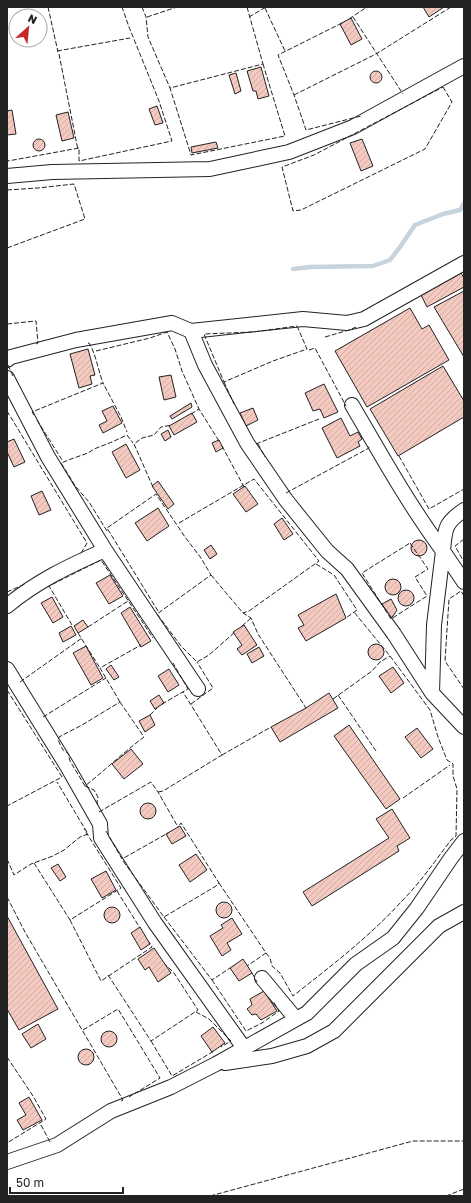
<svg xmlns="http://www.w3.org/2000/svg" width="471" height="1203" font-family="'Golos Text',sans-serif">
	<defs>
		<pattern id="building-hatch" width="6" height="6" patternUnits="userSpaceOnUse"><rect width="6" height="6" fill="#f3c9c0"/><path d="M-1 1l2-2M0 6l6-6M5 7l2-2" fill="none" stroke="#d0aca5"/></pattern>
	</defs>
	<rect width="100%" height="100%" fill="#fff"/>
	<g fill="none" stroke-linecap="round" stroke-linejoin="round">
		<path stroke="#c7d3dd" stroke-width="4.5" d="M293,269L310,267L373,266L390,260L400,247L415,225L443,214L460,210L464,203"/>
	</g>
	<path fill="url(#building-hatch)" stroke="#222" d="M423,7H444L429,17Z
		M351,18L362,39L351,45L340,24Z
		M261,67L269,96L258,99L256,91H253L247,71Z
		M370 77a6 6 0 1 1 12 0a6 6 0 1 1-12 0Z
		M236,73L241,91L235,94L229,75Z
		M157,106L163,123L155,125L149,109Z
		M12,110L16,134L7,135V111Z
		M68,112L74,138L62,141L56,115Z
		M33 145a6 6 0 1 1 12 0a6 6 0 1 1-12 0Z
		M362,139L373,166L361,171L350,143Z
		M216,142L218,148L192,153L191,147Z
		M461,273L464,278V287L427,307L421,295Z
		M464,291V357L434,307Z
		M410,308L422,329L429,325L449,360L367,407L335,351Z
		M88,349L95,375L90,376L92,384L79,388L70,354Z
		M443,366L464,401V417L398,456L370,409Z
		M171,375L176,397L164,400L159,377Z
		M324,384L338,412L324,418L320,409L313,411L305,393Z
		M191,403L192,407L172,419L170,416Z
		M113,406L122,423L103,433L99,425L107,421L102,411Z
		M253,408L258,420L246,426L240,413Z
		M192,413L197,422L174,435L169,426Z
		M341,418L350,436L358,432L362,439L358,442L360,446L337,458L322,428Z
		M168,430L171,437L165,441L161,434Z
		M14,439L25,462L14,467L7,452V442Z
		M219,440L223,448L216,452L212,443Z
		M126,444L140,470L126,478L112,452Z
		M158,481L174,504L168,509L152,486Z
		M245,486L258,504L246,512L233,494Z
		M42,491L51,510L39,515L31,496Z
		M158,508L169,526L147,541L135,523Z
		M282,518L293,534L284,540L274,524Z
		M411 548a8 8 0 1 1 16 0a8 8 0 1 1-16 0Z
		M211,545L217,554L210,559L204,550Z
		M110,575L123,596L109,604L96,583Z
		M385 587a8 8 0 1 1 16 0a8 8 0 1 1-16 0Z
		M398 598a8 8 0 1 1 16 0a8 8 0 1 1-16 0Z
		M336,594L346,618L306,641L298,628L304,625L298,615Z
		M52,597L63,617L53,623L41,603Z
		M391,599L397,610L391,619L382,604Z
		M130,607L151,641L141,647L121,613Z
		M83,620L88,627L78,633L74,626Z
		M244,625L257,645L242,655L237,649L242,645L233,632Z
		M71,626L76,635L63,642L59,633Z
		M368 652a8 8 0 1 1 16 0a8 8 0 1 1-16 0Z
		M86,646L103,678L91,685L73,653Z
		M259,647L264,656L252,663L247,654Z
		M111,665L119,677L114,680L106,669Z
		M393,667L404,683L391,693L379,676Z
		M169,669L179,685L168,692L158,676Z
		M329,693L338,708L280,742L271,727L306,708Z
		M159,695L164,703L155,709L150,701Z
		M150,715L155,725L145,732L139,721Z
		M349,725L400,799L386,809L334,736Z
		M417,728L433,749L421,758L405,737Z
		M131,749L143,764L124,779L112,764Z
		M140 811a8 8 0 1 1 16 0a8 8 0 1 1-16 0Z
		M392,809L410,838L397,846L399,851L312,906L303,892L389,838L376,819Z
		M180,826L186,836L172,844L166,834Z
		M196,854L207,870L190,882L179,865Z
		M58,864L66,877L60,881L51,868Z
		M106,871L116,890L102,898L91,879Z
		M216 910a8 8 0 1 1 16 0a8 8 0 1 1-16 0Z
		M104 915a8 8 0 1 1 16 0a8 8 0 1 1-16 0Z
		M7,916L58,1009L19,1030L7,1009Z
		M232,918L242,934L227,943L231,950L222,956L210,936L223,928L221,925Z
		M140,927L150,944L141,950L131,933Z
		M154,948L171,973L158,982L149,967L145,970L138,959Z
		M243,959L252,973L239,981L230,968Z
		M264,991L277,1011L261,1020L256,1014L252,1015L247,1009L252,1005L250,999Z
		M38,1024L46,1039L31,1048L22,1034Z
		M213,1027L225,1043L212,1052L201,1036Z
		M101 1039a8 8 0 1 1 16 0a8 8 0 1 1-16 0Z
		M78 1057a8 8 0 1 1 16 0a8 8 0 1 1-16 0Z
		M29,1097L42,1120L23,1130L17,1120L26,1115L19,1103Z"/>
	<g fill="none" stroke-linecap="round" stroke-linejoin="round">
		<defs>
			<path id="minor" d="M7,176L52,172L210,169L289,152L353,127L464,66
				M191,331L205,365L247,443L286,500L327,551L347,569L394,634L432,693L464,727
				M7,360L11,357L76,340L172,323L191,331L303,319L347,323L364,319L464,263
				M7,378L48,457L105,550L198,689
				M352,405C381,455 409,505 443,551L434,625L432,693
				M464,510C445,523 445,528 443,551L464,582
				M7,606C37,581 69,566 105,550
				M7,669L67,766L100,824L101,838L155,923L244,1048
				M262,978L296,1019
				M225,1063L272,1056L307,1046L334,1031L439,926L464,912
				M7,1162L57,1145L111,1111L171,1087L216,1064L307,1013L356,964L393,938L417,908L451,858L464,841"/>
		</defs>
		<use href="#minor" stroke="#222" stroke-width="16"/>
		<use href="#minor" stroke="#fff" stroke-width="14"/>
		<path stroke="#222" stroke-width="1" stroke-dasharray="5 2" stroke-linecap="butt" d="M48,7L58,52
			M142,7L146,17L148,37L170,88
			M247,7L263,64L170,88L191,155L285,136L263,64
			M265,8L285,51
			M147,17L177,7
			M249,17L266,7
			M353,17L403,94
			M349,19L367,7
			M342,23L278,55L294,95L306,130L361,116
			M57,51L130,38
			M59,54L78,150
			M443,87L452,102L425,149L301,210L293,211L282,167L314,155Z
			M294,95L376,54L451,7
			M7,158L8,161L79,148V161L172,141L159,101L129,27L122,7
			M7,190L38,188L74,184L85,219L7,248
			M7,324L36,321L38,343L36,344
			M297,326L307,349L273,361L224,382L204,334L253,332Z
			M325,337L349,330L356,327
			M88,343H89C96,354 98,370 103,383
			M309,350L315,348L346,406
			M96,351L150,338L167,332L175,349L182,371L199,409
			M8,365L13,376
			M224,382L234,404
			M7,411L87,543L80,555
			M191,414L199,409L219,441
			M34,415L32,412L103,383L121,417L127,432
			M37,420L62,460
			M256,444L319,419
			M258,444L265,457
			M222,446L244,487
			M399,456L429,509L464,489
			M153,487L134,444L142,438L154,435L161,427L172,425
			M286,493L369,448L368,446
			M179,523L254,479L319,561L249,611L243,613
			M107,531L89,502L76,487L61,463L71,459L88,453L94,449L112,442L127,435L133,443
			M464,539L455,546L464,562
			M410,543L428,569L415,577L427,596L391,619L362,573Z
			M316,564L334,575L357,610L346,618
			M211,575L243,613L251,618L258,634L306,708
			M7,592L25,584
			M464,596L461,591L449,599L445,661L464,689
			M158,611L107,528L156,494L185,537L201,558L211,575L157,614L181,646L197,662L209,655L235,632
			M72,625L49,586L101,560L153,638
			M242,626L251,618
			M88,627L128,601
			M78,633L100,668
			M20,682L82,638
			M7,690L62,777L7,806
			M338,695L376,751
			M333,699L372,671L380,662L390,656
			M120,702L144,737C124,752 105,770 85,786L70,761L68,753L63,750L58,740L59,737L82,725Z
			M120,702L100,668L141,645
			M162,704L188,689L173,663
			M191,704L213,688L197,662
			M150,715L157,708
			M43,717L106,678
			M222,755L271,727
			M85,786L94,790L98,797L97,802L98,807
			M158,792L163,791L222,755L183,692
			M403,798L450,765
			M99,812L151,782L158,792L178,827L177,828
			M106,831L122,859L168,833
			M7,859L14,875L31,864L53,856L64,850L80,837L88,834L57,782
			M123,861L164,917L216,886L219,883L181,823L178,827
			M34,863L70,920L121,888L84,829
			M219,883L266,953L247,966
			M117,891L140,928
			M7,897L25,932L123,1100L121,1101
			M164,917L212,980L230,968
			M70,920L101,981L152,947L149,942
			M266,953L270,958L272,966L280,973L293,996C331,966 368,938 401,902C420,883 435,861 451,840L456,836L457,789L453,776V764L447,760L438,737L430,710L390,656L354,612
			M252,973L257,982
			M108,975L151,1041L198,1010L174,973L166,965
			M212,980L246,1031L262,1023L279,1011L273,1001
			M196,1012L209,1019L231,1041L221,1047
			M83,1030L118,1009L160,1078L129,1097
			M151,1041L172,1076L214,1051
			M7,1057L33,1096L46,1119L7,1143
			M41,1125L50,1142L52,1141
			M210,1196L413,1141H464
			M446,1196L464,1189"/>
	</g>
	<rect width="471" height="1203" fill="none" stroke="#222222" stroke-width="16"/>
	<g transform="translate(28 28) rotate(27)"><circle r="19" fill="#ffffff" stroke="#a7a7a7"/>
	<path d="M0-3L7 15L0 10L-7 15Z" fill="#c62828"/>
	<text y="-6" font-size="11" font-weight="bold" text-anchor="middle" fill="#222222">N</text>
	</g>
	<path d="M10 1187v6h113v-6" fill="none" stroke="#222222" stroke-width="2"/>
	<text x="16" y="1187" font-size="12" fill="#222222" stroke="#ffffff" stroke-width="3" paint-order="stroke">50 m</text>
</svg>
